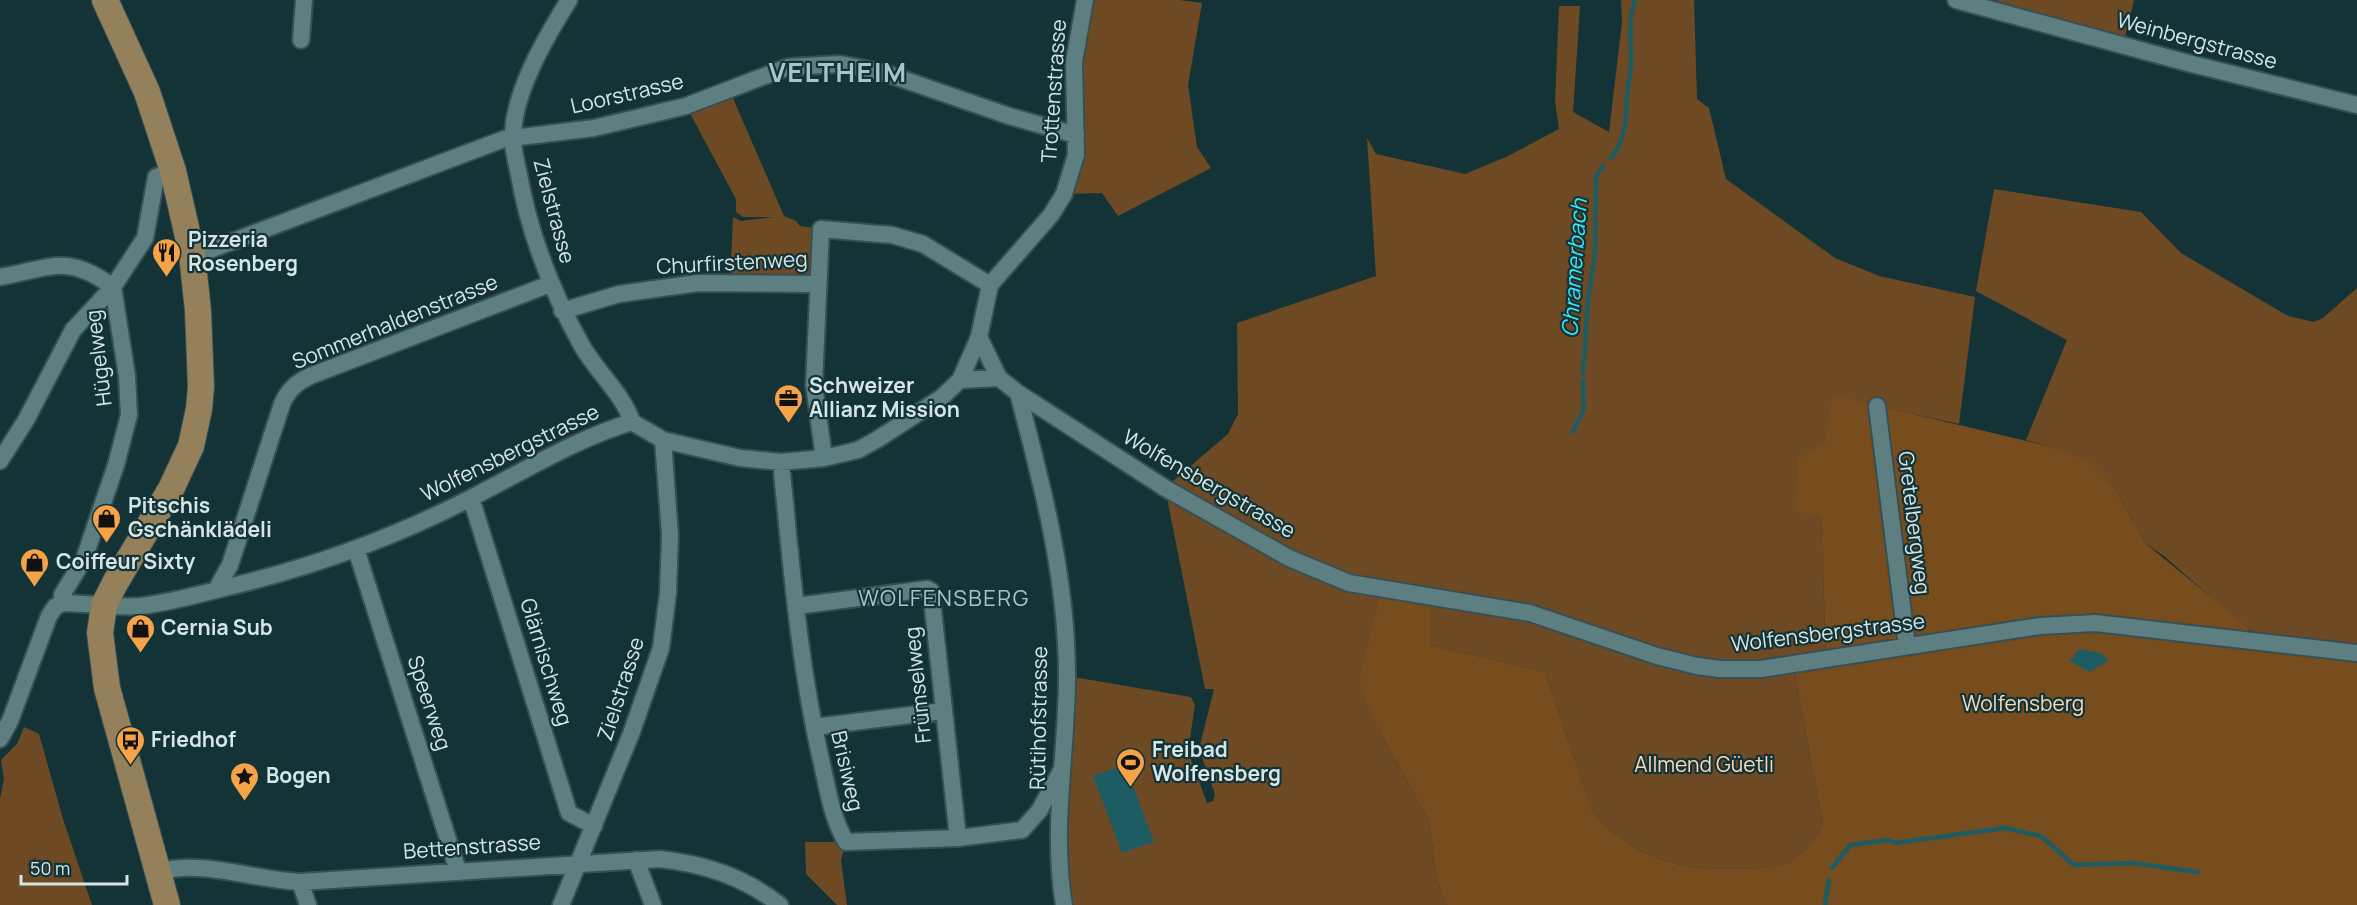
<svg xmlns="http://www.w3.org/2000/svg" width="2357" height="905" font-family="Manrope,sans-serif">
	<rect width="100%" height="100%" fill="#133336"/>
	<path fill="#6e4a24" d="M1085,0H1179L1202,3L1188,85L1197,147L1211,168L1118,216L1102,193L1064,194Z
		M1621,0H1694L1697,99L1709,108L1726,179L1835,258L1879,276L1975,297L1959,424L1877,406L1825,444L1795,512L1821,514L1826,659L1793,665L1823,826L1805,850L1789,862L1764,868L1708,869L1676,864L1644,853L1610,830L1592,810L1545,672L1430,645L1378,728L1429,822L1437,881L1447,905H1064L1067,676L1191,697L1195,705L1190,738L1184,741L1207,803L1213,801L1215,794L1199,749L1214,689H1205L1165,488L1228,434L1238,414L1237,323L1376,276L1367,138L1376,154L1465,174L1506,157L1559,129L1555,101L1559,6H1580L1573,112L1609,132L1622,22Z
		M1997,0H2134L2125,37L1996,2Z
		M729,89L784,216L796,221L800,226L821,229L817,284L730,280L733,217L741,221L773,217H743L736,212V199L686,106Z
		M1994,189L2141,212L2181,253L2288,316L2314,322L2323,318L2357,288V646L2258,633L2248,630L2164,556L2145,543L2116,490L2048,446L2026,440L2067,340L1976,291Z
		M24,727L39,734L63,819L92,905H0V799L4,779L1,760L17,744Z
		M805,842H846L841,860L847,905H837L806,874Z"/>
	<path fill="#774d1e" d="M1833,395L2048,446L2091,462L2116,490L2145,543L2240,621L2248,630V638L2357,653V905H1447L1437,881L1429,822L1378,728L1359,683L1382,589L1429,596L1430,645L1545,672L1592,810L1610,830L1644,853L1676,864L1708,869L1764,868L1789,862L1805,850L1823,826L1793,665L1826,659L1821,515L1795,512L1798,458L1825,444Z"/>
	<path fill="#1d5c62" d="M2079,649L2101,653L2109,660L2090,672L2070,661Z
		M1125,764L1154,842L1122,853L1093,776Z"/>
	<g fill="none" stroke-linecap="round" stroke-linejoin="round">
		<path stroke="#1d5c62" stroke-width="4.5" d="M1611,158C1626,139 1626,119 1627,96C1627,86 1631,75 1631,64C1632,41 1627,22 1635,0
			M1583,374L1588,300L1595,254L1596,177L1603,166
			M1573,432L1584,408L1583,380
			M1832,868L1850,845L1890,840L1895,843L2005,828L2041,836L2074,865L2133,863L2198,872
			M1825,905L1829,880"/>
		<defs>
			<path id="street" d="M569,0C546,37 512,94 513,139C513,151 517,164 519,175C530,237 552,292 582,346C597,372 623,394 632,422
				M1956,0L2188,63L2357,105
				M301,40L304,0
				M192,254L207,251L504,139L594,128L686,106L788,67L840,64L882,72L1009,116L1076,135
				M0,277C51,268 67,253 113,287L127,376L129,415L116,465L84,559L62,595V603
				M562,311L619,294L698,283L817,284
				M999,378L979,337L990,285L1051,215L1064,194L1076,155L1074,62L1085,0
				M960,380L979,337
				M1018,393C1043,487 1067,579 1067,677C1067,753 1051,829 1064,905
				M1877,406L1907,646
				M824,458L814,385L821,229L892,235L923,244L990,285
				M0,461L26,420L73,330L113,287L145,238L156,177L173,171
				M781,462C791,563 799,665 822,764C828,791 832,818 846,842L958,838L1022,830L1039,811L1061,771
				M471,498L569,813L594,826
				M356,549L458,871
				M216,590L230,565L282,404C288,390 296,383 310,376L550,284
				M796,606L927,589L931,591L958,838
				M814,727L943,711
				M0,739L10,721L49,616L55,607L62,603C88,603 114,608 140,606C168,603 197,595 224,588C310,568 393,538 471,498C524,471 575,439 632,422L663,440L740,458L781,462L824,458L858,450L878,439L941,398L960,380L999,378L1018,393L1165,488L1289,558L1349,583L1530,613L1657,656L1697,666L1720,669H1761L2040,626L2095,623L2357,653
				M636,860L653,905
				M158,872C201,859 254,880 300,882L660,859C705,864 744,877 780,905
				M300,882L308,905
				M561,905L631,734L661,648L668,593L670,535L663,440"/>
			<path id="primary" d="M105,0L147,92L173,171L192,254L198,311L201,387L199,409L191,446L171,489L115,583L104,605L100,633L107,688L167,905"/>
		</defs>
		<use href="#street" stroke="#374f52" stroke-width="20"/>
		<use href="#primary" stroke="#374f52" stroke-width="28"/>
		<use href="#street" stroke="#5e7f82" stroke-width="16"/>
		<use href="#primary" stroke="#95805c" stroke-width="26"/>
	</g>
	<defs>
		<symbol id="restaurant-pin" viewBox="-11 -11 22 30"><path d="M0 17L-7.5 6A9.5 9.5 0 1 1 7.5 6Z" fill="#f5a346" stroke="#133336"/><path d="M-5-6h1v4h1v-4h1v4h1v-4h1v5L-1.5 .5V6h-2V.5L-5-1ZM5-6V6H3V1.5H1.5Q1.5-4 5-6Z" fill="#111"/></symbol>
		<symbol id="office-pin" viewBox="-11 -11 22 30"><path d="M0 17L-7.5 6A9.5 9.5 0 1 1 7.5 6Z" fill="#f5a346" stroke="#133336"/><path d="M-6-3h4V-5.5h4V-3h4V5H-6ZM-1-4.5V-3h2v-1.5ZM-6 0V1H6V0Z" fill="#111"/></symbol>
		<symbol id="shop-pin" viewBox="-11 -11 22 30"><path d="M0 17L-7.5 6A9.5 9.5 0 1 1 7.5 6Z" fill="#f5a346" stroke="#133336"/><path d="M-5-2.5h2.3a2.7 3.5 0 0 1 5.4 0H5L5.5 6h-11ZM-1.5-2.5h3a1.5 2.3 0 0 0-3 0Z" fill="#111"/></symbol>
		<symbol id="bus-pin" viewBox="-11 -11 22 30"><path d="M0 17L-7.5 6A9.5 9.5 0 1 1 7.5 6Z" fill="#f5a346" stroke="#133336"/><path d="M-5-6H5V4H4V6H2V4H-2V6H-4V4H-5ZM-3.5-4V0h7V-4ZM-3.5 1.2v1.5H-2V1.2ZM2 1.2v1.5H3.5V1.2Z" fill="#111"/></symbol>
		<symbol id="stadium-pin" viewBox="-11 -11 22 30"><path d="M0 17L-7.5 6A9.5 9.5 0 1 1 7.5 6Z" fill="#f5a346" stroke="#133336"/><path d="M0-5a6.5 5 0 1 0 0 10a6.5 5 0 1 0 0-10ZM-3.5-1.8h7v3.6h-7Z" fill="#111"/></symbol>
		<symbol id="sight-pin" viewBox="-11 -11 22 30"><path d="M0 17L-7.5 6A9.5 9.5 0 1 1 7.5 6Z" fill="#f5a346" stroke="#133336"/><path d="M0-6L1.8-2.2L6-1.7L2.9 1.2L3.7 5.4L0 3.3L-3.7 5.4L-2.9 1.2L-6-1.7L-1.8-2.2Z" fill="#111"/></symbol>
	</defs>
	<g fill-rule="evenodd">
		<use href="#restaurant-pin" x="150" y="236" width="33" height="45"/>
		<use href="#office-pin" x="772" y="382" width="33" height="45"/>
		<use href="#shop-pin" x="90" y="502" width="33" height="45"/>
		<use href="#shop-pin" x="18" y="546" width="33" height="45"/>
		<use href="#shop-pin" x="124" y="612" width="33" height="45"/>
		<use href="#bus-pin" x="114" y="724" width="33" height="45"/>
		<use href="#stadium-pin" x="1114" y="746" width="33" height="45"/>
		<use href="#sight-pin" x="228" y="760" width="33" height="45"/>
	</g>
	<g text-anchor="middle" stroke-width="4.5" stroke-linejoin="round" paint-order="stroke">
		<g font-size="21" fill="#d4e6e7" stroke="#133336">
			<text transform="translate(2197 41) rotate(15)" y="7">Weinbergstrasse</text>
			<text transform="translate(1054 91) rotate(-86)" y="7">Trottenstrasse</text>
			<text transform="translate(627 94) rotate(-13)" y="7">Loorstrasse</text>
			<text transform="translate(554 211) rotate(75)" y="7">Zielstrasse</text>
			<text transform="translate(732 263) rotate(-3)" y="7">Churfirstenweg</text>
			<text transform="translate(395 322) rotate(-22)" y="7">Sommerhaldenstrasse</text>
			<text transform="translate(99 358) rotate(-97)" y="7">Hügelweg</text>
			<text transform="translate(510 453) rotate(-26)" y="7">Wolfensbergstrasse</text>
			<text transform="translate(1209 484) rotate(30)" y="7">Wolfensbergstrasse</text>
			<text transform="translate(1914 523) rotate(83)" y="7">Gretelbergweg</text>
			<text transform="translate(1828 633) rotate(-7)" y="7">Wolfensbergstrasse</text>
			<text transform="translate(546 662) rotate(73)" y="7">Glärnischweg</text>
			<text transform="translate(918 685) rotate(-96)" y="7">Frümselweg</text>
			<text transform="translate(621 689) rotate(-72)" y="7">Zielstrasse</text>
			<text transform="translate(429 703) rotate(72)" y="7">Speerweg</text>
			<text transform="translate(1039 718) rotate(-89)" y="7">Rütihofstrasse</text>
			<text transform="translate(847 771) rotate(77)" y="7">Brisiweg</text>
			<text transform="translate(472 847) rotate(-4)" y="7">Bettenstrasse</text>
		</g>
		<g font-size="21" font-weight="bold" fill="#d4e6e7" stroke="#133336" text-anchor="start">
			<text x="188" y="247">Pizzeria<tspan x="188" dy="24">Rosenberg</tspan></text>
			<text x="809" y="393">Schweizer<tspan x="809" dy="24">Allianz Mission</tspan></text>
			<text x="128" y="513">Pitschis<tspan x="128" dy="24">Gschänklädeli</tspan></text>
			<text x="56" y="569">Coiffeur Sixty</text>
			<text x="161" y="635">Cernia Sub</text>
			<text x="151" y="747">Friedhof</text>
			<text x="1152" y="757">Freibad<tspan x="1152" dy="24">Wolfensberg</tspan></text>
			<text x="266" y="783">Bogen</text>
		</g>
		<g font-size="21" fill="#fad9bb" stroke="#133336">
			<text x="2023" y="711">Wolfensberg</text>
			<text x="1704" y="772">Allmend Güetli</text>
		</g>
		<g font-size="22" font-style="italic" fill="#39e8f6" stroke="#133336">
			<text transform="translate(1574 268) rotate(-86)" y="8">Chramerbach</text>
		</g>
		<g font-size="22" letter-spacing="1.5" fill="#a4c6ca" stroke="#133336">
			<text x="944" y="606">WOLFENSBERG</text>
		</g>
		<g font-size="27" font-weight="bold" letter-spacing="1.5" fill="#a4c6ca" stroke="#133336">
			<text x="838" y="82">VELTHEIM</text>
		</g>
	</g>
	<path d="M21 875v9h106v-9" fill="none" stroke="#d4e6e7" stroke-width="3"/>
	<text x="30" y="875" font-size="18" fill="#d4e6e7" stroke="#133336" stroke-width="4.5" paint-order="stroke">50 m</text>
</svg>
